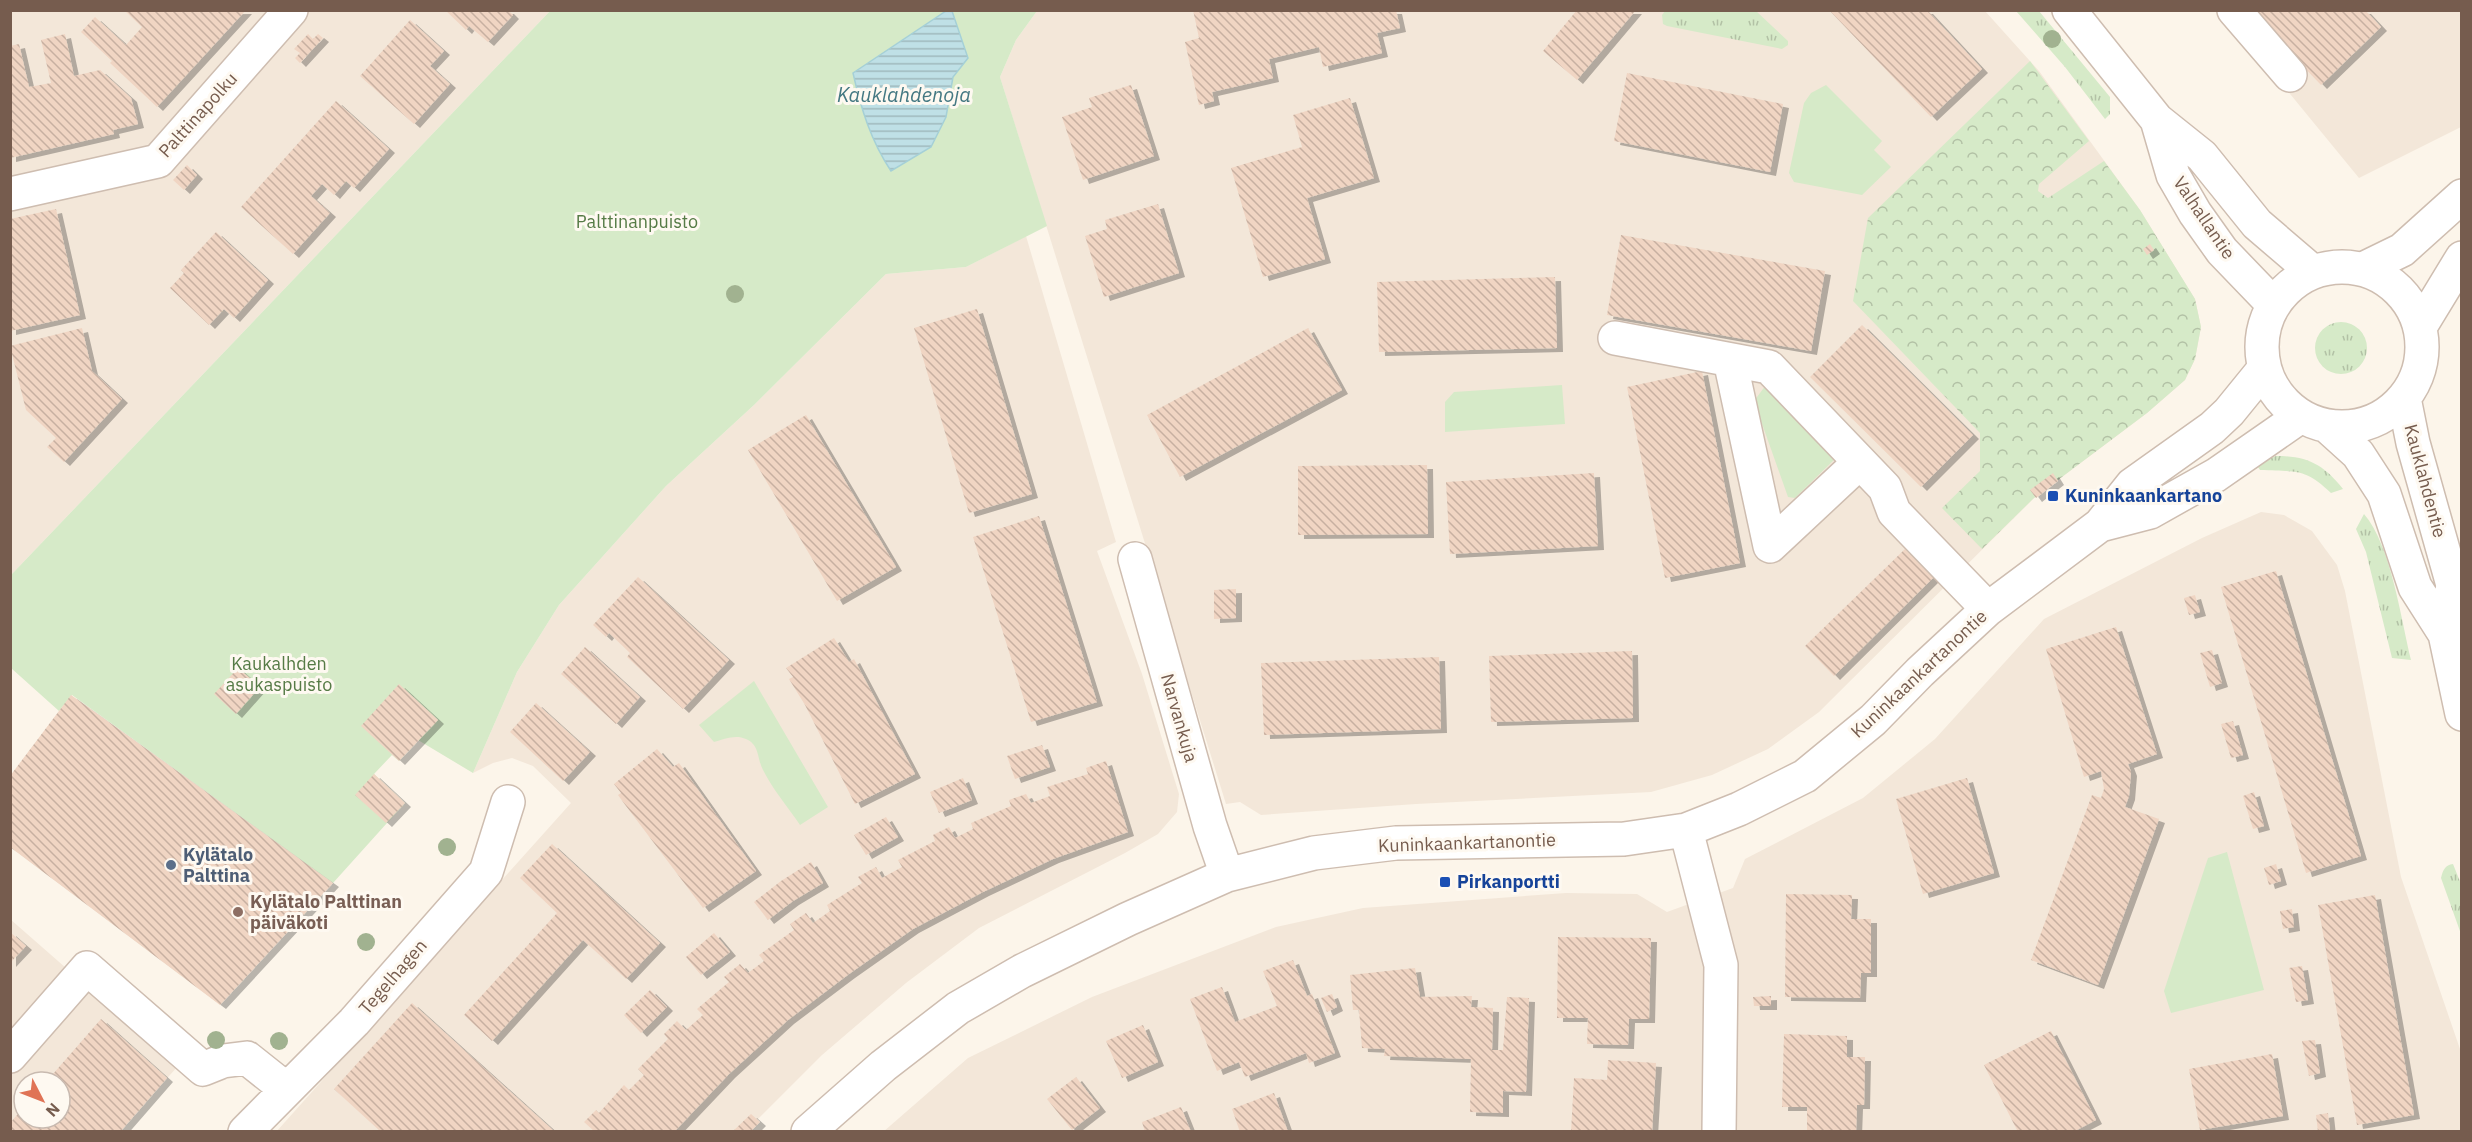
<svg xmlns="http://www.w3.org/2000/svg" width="2472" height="1142" font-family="'IBM Plex Sans',sans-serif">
	<defs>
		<pattern id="grass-tufts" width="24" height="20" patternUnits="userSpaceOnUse" patternTransform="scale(1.5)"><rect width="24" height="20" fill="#d6eac8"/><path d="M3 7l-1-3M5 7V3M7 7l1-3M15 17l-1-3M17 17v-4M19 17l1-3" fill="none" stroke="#b2c1a5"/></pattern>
		<pattern id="forest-crowns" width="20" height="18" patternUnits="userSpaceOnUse" patternTransform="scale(1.5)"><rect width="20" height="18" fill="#d6eac8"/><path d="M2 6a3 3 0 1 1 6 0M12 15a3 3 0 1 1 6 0" fill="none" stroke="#b2c1a5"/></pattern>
		<pattern id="water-rules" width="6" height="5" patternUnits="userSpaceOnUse" patternTransform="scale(1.5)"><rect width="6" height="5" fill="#bfe0e6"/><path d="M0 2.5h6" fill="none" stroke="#a0b9bd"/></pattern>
		<pattern id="building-back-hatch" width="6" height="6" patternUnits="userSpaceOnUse" patternTransform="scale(1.5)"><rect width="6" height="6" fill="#f0d5c3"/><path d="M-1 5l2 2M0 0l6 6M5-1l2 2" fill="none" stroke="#c7b0a1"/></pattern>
		<filter id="shadow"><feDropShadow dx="6" dy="4" stdDeviation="0" flood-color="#0004"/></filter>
	</defs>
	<rect width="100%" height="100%" fill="#fcf5ea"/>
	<path fill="#f3e7d9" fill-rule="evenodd" d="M11,11H550L11,575Z
		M1037,11H1985L2039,71L2140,210L2195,299L2201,327L2195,359L2185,380L2147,413L2034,498L1819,712L1768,749L1712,775L1651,792L1416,804L1261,815L1240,802L1226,804L1000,77L1016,40Z
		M2216,11H2461V127L2359,178L2282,84Z
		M1026,236L1116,542L1097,551L1142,674L1179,794L1177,812L1158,834L1125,853L979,928L906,983L822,1055L746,1131L276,1132L571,803L533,766L512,758L493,763L473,773L517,672L559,605L666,486L754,405L886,274L966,267Z
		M2261,512L2284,515L2312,531L2337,565L2345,591L2401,877L2461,1052V1131L883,1132L968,1058L1092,997L1276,927L1363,908L1566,893L1637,894L1667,912L1733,888L1745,859L1863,798L1935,739L2044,619L2202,538Z
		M10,919L178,1066L120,1131H11ZM24,1082H60V1118H24Z"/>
	<path fill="url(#grass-tufts)" d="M1665,11H1756L1788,41V45L1782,49L1667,26L1663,24L1662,15Z
		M2016,11H2039L2110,97V114L2105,119L2065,67Z
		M2315 348a26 26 0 1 1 52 0a26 26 0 1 1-52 0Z
		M2276,456C2308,456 2324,465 2343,489L2331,493C2304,467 2295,472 2260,470L2256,464Z
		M2364,514C2391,545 2401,619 2411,660L2392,658L2366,552L2356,529Z
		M2453,864L2461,884V934L2441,878C2443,870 2445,865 2453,864Z"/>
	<path fill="url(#forest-crowns)" d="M2030,61L2089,141L2039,184L2038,191L2048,198L2104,161L2140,210L2195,299L2201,327L2195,359L2185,380L2147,413L2034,498L1982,549L1942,508L1980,471V433L1853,301L1868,218Z"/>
	<path fill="#d6eac8" d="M550,11H1037L1016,40L1000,77L1047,226L966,267L886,274L754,405L666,486L559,605L517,672L473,773L418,740L399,761L392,755L374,774L405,803L333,883L72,695L59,711L11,668V575Z
		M1826,85L1882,141L1874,150L1891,167L1862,195L1794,182L1789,173L1804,103L1811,93Z
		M1769,381L1840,454L1795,498L1788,497L1754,401Z
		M1562,385L1565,424L1445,432V402L1454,392Z
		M754,681L828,807L800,825C788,807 773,790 763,770C757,759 760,745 746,739C736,734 724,739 714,742L699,725Z
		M2227,852L2264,990L2171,1013L2164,991L2208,858Z"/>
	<path fill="url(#water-rules)" stroke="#a5d0d7" stroke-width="1.5" d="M946,11H952L968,58L953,77L946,117L931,147L891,171C871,141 861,109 853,73Z"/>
	<path fill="url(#building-back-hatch)" filter="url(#shadow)" d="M124,10L156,11L246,10L157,107L110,63L112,61L81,32L95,17L126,45L142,27Z
		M445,10H508L513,15L488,42L469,26L466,30Z
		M1193,10H1396L1400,28L1377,33L1382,53L1323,67L1319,47L1269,59L1273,78L1212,92L1214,101L1199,105L1185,42L1199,38Z
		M1577,10H1636L1577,80L1543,51Z
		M1829,10H1927L1982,69L1931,117Z
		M2249,10H2365L2381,27L2321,85Z
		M410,20L444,51L430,66L450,84L414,124L360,76Z
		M65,34L74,76L100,70L131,98L138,124L113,130L114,134L10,158V46L19,44L29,87L51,83L41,40Z
		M308,34L313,39L318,34L323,38L300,63L295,58L300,53L294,49Z
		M1627,73L1783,104L1770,172L1614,141Z
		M1131,85L1154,156L1083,180L1062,117L1092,107L1089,98Z
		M1350,98L1374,178L1307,198L1325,259L1263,277L1231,168L1302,147L1293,115Z
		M336,101L389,149L354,188L346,181L334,195L322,184L311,196L330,213L293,254L241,207Z
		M187,165L197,175L184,190L173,180Z
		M1158,204L1179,273L1104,297L1085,236L1107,229L1105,220Z
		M56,209L80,315L10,331V219Z
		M216,232L268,280L234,318L224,309L209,325L170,288L184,273L181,270Z
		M1621,235L1825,271L1811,351L1607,315Z
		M2150,244L2154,250L2147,255L2143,249Z
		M1555,277L1557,348L1379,352L1377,282Z
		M977,309L1032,494L969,513L914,328Z
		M1862,325L1973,435L1921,487L1810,377Z
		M82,328L92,371L122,399L64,462L47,447L56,438L26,410L10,346Z
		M1308,328L1342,390L1180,477L1147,415Z
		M1702,371L1740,563L1665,578L1627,387Z
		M806,415L896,567L837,601L748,450Z
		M1427,465L1428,534L1298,535V466Z
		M1594,473L1598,546L1450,554L1446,482Z
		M2053,473L2058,481L2036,498L2030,490Z
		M1039,516L1097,702L1031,722L973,537Z
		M1905,549L1933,578L1834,676L1805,646Z
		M2276,571L2361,856L2306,873L2221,587Z
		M638,577L729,660L683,709L627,657L630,653L609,633L606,637L593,625Z
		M1236,589V618L1214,619V590Z
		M2195,595L2200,612L2189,615L2184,598Z
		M2116,627L2157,754L2128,764L2131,772L2129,796L2125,807L2159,819L2098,985L2031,960L2092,795L2101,798L2104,789L2101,771L2084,777L2046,649Z
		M834,638L849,662L854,659L915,774L855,804L805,705L789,679L793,677L786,668Z
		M585,647L640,697L616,724L561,674Z
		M2212,650L2222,683L2210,687L2200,653Z
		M1632,651L1633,718L1491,722L1489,656Z
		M1439,657L1441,729L1264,735L1261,663Z
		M238,668L260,687L236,714L214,694Z
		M399,684L438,720L399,761L361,726Z
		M71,695L333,883L220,1005L10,847V776Z
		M536,703L590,752L563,781L510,732Z
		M2233,721L2243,755L2231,758L2221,724Z
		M1042,745L1050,767L1015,779L1007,756Z
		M657,749L673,767L679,763L756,871L703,908L623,802L618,795L621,793L614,784Z
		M1106,761L1128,832L1053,859L983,892L913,929L849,974L788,1020L729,1074L674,1132H595L584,1122L596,1110L599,1113L624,1085L629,1090L644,1075L638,1069L668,1039L664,1034L677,1021L686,1030L703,1015L697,1009L729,982L724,977L740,964L748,973L764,961L759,955L794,930L790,924L806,913L813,923L830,911L827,905L862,883L858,877L876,867L882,878L902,867L898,860L935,841L933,835L949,827L955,838L973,829L971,823L1011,806L1009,800L1026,794L1031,803L1050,796L1047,787L1088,774L1086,768Z
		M374,774L405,803L386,823L355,795Z
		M963,778L972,800L939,813L930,792Z
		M1967,778L1994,873L1923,894L1896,799Z
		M2254,792L2264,826L2253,829L2243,796Z
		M886,817L898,837L866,855L854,835Z
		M552,844L660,943L626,979L583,940L492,1041L464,1015L557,913L520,878Z
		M811,862L823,883L793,901L768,920L754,902L781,881Z
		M2276,864L2281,881L2269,885L2264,868Z
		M1786,894L1852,895L1851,919H1871V973H1861L1860,998L1785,997Z
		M2375,895L2414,1115L2357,1125L2318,905Z
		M2292,909L2294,927L2283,929L2280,911Z
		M10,932L26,946L10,963Z
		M714,933L730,952L701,975L686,957Z
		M1558,937L1651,938L1649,1019H1629L1628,1045L1587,1044L1588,1018H1557Z
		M1293,960L1307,996L1312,994L1335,1053L1309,1063L1306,1053L1245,1077L1239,1062L1217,1071L1190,999L1222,987L1235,1022L1277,1006L1263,971Z
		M2302,966L2308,1000L2296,1002L2289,968Z
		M1415,968L1420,997L1472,996L1471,1007L1493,1008L1492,1050H1503L1507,997L1529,998L1526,1092L1503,1091V1113L1470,1112L1471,1059L1384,1056L1385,1049L1362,1048L1359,1010H1353L1350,975Z
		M650,990L667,1007L641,1033L624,1015Z
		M1332,994L1337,1007L1327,1012L1321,998Z
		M1771,996V1006H1754L1753,997Z
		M412,1003L555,1132H381L334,1089Z
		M101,1019L167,1078L120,1132H10V1123L24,1107V1118H60V1082H46Z
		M1143,1025L1158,1062L1122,1078L1106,1041Z
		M2051,1031L2096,1120L2073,1132H2018L1984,1065Z
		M1784,1034L1847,1036V1057H1865L1864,1105H1857L1856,1132H1807V1107H1782Z
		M2315,1040L2320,1073L2309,1076L2302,1041Z
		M2272,1054L2283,1116L2200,1130L2189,1069Z
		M1608,1060L1656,1063L1652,1132H1571L1574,1078L1607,1080Z
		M1076,1077L1100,1108L1072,1130L1047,1099Z
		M1274,1093L1288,1132H1240L1232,1109Z
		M1181,1107L1191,1132H1145L1142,1122Z
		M2328,1113L2330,1131L2318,1132L2316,1115Z
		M751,1114L760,1122L750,1132H732Z"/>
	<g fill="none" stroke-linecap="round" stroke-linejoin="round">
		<defs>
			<path id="minor" d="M2069,10L2157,120L2202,156L2257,224L2313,272
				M2234,10L2290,75
				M2157,120L2173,175L2195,213L2222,251L2273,304
				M10,194L158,161L291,10
				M2262 347a80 80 0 1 1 160 0a80 80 0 1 1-160 0Z
				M2363,269L2402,250L2462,196
				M2420,327L2462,258
				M1615,338L1769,367L1885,488L1894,512L1988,609
				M1730,360L1770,546L1860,462
				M2404,398L2413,443L2453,585L2445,634
				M2327,426L2358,454L2384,494L2415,587L2445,634L2462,714
				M2100,525L2150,512L2216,475L2301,416
				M1135,559L1210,826L1227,875
				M1686,830L1721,965L1719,1132
				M10,1056L87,968L203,1069L223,1061L247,1058L286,1089
				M245,1132L354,1022L486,872L508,802
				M808,1132L883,1066L958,1008L1022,971L1128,919L1227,875L1314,853L1396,843L1624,839L1686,830L1739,809L1805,776L1873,720L1920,672L1988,609L2100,525L2132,485L2212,428L2229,412L2264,369"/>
		</defs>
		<use href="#minor" stroke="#cebdb0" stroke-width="36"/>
		<use href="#minor" stroke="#fff" stroke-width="33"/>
	</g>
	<g fill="#a1b290">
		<circle cx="2052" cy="39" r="9"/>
		<circle cx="735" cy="294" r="9"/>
		<circle cx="447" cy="847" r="9"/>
		<circle cx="366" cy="942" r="9"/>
		<circle cx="216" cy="1040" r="9"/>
		<circle cx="279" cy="1041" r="9"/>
	</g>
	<g fill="#1a4fb4" stroke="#fef9f1" stroke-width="2">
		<rect x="2047" y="490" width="12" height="12" rx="3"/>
		<rect x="1439" y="876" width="12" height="12" rx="3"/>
	</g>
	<circle fill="#5c6f8a" stroke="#fef9f1" stroke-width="2" cx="171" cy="865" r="6"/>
	<circle fill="#8d6e63" stroke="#fef9f1" stroke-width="2" cx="238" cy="912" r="6"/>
	<g text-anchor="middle" stroke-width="6" stroke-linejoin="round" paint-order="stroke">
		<g font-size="18" fill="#765c4e" stroke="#fef9f1">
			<text transform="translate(198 115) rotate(-48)" y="6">Palttinapolku</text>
			<text transform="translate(2204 218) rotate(56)" y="6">Valhallantie</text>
			<text transform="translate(2425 481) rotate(75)" y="6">Kauklahdentie</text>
			<text transform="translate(1919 674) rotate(-43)" y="6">Kuninkaankartanontie</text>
			<text transform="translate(1179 718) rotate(74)" y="6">Narvankuja</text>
			<text transform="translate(1467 843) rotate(-2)" y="6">Kuninkaankartanontie</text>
			<text transform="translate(393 977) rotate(-49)" y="6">Tegelhagen</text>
		</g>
		<g font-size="18" fill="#567b46" stroke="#fef9f1">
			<text x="637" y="228">Palttinanpuisto</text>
			<text x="279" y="670">Kaukalhden<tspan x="279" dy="21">asukaspuisto</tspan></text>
		</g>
		<g font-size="18" font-weight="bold" fill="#164399" stroke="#fef9f1" text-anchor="start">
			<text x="2065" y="502">Kuninkaankartano</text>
			<text x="1457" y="888">Pirkanportti</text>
		</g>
		<g font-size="18" font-weight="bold" fill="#4e5e75" stroke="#fef9f1" text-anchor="start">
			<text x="183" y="861">Kylätalo<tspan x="183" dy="21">Palttina</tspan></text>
		</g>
		<g font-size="18" font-weight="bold" fill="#785e54" stroke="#fef9f1" text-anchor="start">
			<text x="250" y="908">Kylätalo Palttinan<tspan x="250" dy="21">päiväkoti</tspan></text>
		</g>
		<g font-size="20" font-style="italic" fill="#447882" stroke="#fef9f1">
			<text x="904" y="102">Kauklahdenoja</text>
		</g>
	</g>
	<rect width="2472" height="1142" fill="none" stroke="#765c4e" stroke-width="24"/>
	<g transform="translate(42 1100) rotate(132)"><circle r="28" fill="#fef9f1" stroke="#c8bab0" stroke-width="1.5"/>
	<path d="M0-4.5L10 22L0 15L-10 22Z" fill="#e07355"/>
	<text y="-9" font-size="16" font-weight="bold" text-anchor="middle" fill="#765c4e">N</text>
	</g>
</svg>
